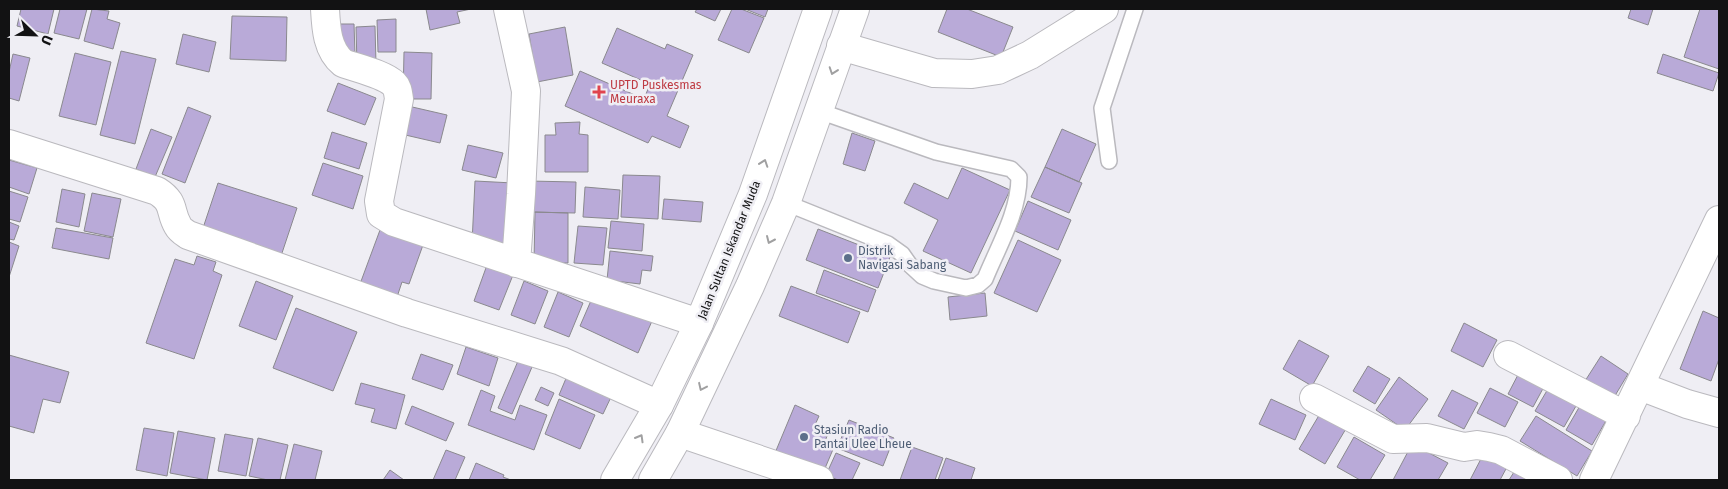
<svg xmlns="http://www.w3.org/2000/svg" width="1728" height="489" font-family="'Fira Sans',sans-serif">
	<rect width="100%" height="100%" fill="#efeef4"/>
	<path fill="#b9aad8" stroke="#8a898e" d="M21,9H54L48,34L17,26Z
		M60,9H87L79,39L54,33Z
		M92,9L109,11L107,19L120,23L113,49L84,41Z
		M426,9H471L457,12L460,23L430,30Z
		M697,9H721L715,21L695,12Z
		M732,9H741L764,18L749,53L718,40Z
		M745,9H768L765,17Z
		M947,9H967L1013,27L1001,57L938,32Z
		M1631,9H1653L1648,25L1628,18Z
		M1700,9H1719V69L1684,57Z
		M232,16L287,17L286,61L230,59Z
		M396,19V52H378L377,20Z
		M337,24H354L355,54H338Z
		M375,26L376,64L357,65L356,27Z
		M565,27L573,75L537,82L529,34Z
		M617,28L665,49L667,44L693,55L667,116L689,126L680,148L652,136L648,143L565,106L580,71L644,99L650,84L602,63Z
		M183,34L216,42L209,72L176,64Z
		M121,51L156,59L135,144L100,135Z
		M404,52L432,53L431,99H403Z
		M75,53L111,62L96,125L59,116Z
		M13,54L30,58L19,101L9,98V72Z
		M1663,54L1719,73L1713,91L1657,73Z
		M338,83L376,98L365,125L327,111Z
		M408,106L447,115L440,143L401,134Z
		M188,107L211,116L185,183L162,174Z
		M580,122L579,134L588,135V172H545V135H556L555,123Z
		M151,129L172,137L155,177L136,169Z
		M1062,129L1096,144L1079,182L1045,167Z
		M332,132L367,143L359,169L324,158Z
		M852,133L875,141L865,171L843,164Z
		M468,145L503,153L496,178L462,170Z
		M9,160L37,168L29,194L9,187Z
		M323,163L363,176L353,209L312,195Z
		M1045,167L1082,183L1069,213L1031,197Z
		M962,168L1010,190L971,273L923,251L938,220L904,203L914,183L948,199Z
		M623,175L660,176L658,219L621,217Z
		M475,181L513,183L510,245L472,243Z
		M529,181L576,182L575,213L529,212Z
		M218,183L297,208L281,256L202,231Z
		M585,187L620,190L618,219L583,217Z
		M62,189L85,194L79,227L56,222Z
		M9,191L28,197L20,222L9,219Z
		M92,193L121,199L113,237L84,231Z
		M664,199L703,202L701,222L662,219Z
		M1028,201L1071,220L1058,250L1015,231Z
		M535,212L568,213V263H534Z
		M611,221L644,224L642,251L608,248Z
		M9,222L19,226L14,240L9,239Z
		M578,226L607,228L603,265L574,263Z
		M56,228L113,238L109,259L52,248Z
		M818,229L890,257L878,288L806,260Z
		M380,230L423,245L409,284L402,282L397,297L360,284Z
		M1018,240L1061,260L1037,312L994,293Z
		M9,242L19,246L9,277Z
		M610,251L653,256L651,271L642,270L640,284L607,280Z
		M197,256L216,262L213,271L222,275L194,359L146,343L175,259L194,265Z
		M487,265L513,275L499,310L474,301Z
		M824,270L876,290L868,312L816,293Z
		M256,281L293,296L276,340L239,326Z
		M524,281L548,291L535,324L511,315Z
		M791,286L860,312L848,343L779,316Z
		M558,292L583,303L569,337L544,327Z
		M985,293L987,316L950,320L948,297Z
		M593,296L652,321L638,353L580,326Z
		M296,308L357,332L333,391L273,368Z
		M1703,311L1719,318V359L1711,381L1680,369Z
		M1464,323L1497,340L1483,367L1451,351Z
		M1299,340L1329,356L1312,386L1283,369Z
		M466,347L498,358L489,386L457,374Z
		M421,354L453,365L443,390L412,379Z
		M9,355L69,372L60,403L43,399L34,433L9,426Z
		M1601,356L1628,374L1613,399L1585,381Z
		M518,361L532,367L512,414L498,408Z
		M1368,366L1390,379L1375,404L1353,391Z
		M1521,369L1546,383L1533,407L1508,394Z
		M567,376L612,395L603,414L559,395Z
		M1399,377L1428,399L1405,430L1376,410Z
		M1552,382L1580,399L1564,427L1535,411Z
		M361,383L405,395L396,429L371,422L375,409L355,404Z
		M541,387L554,393L548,406L535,400Z
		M1490,388L1518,402L1505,427L1477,413Z
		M481,390L495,396L490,411L515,420L520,405L547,415L534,450L468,425Z
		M1452,390L1478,403L1464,429L1438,416Z
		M559,399L595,415L580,449L545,434Z
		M1271,399L1306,415L1295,440L1259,424Z
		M1581,404L1607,419L1592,445L1566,430Z
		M795,405L819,416L815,425L829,431L824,444L834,447L823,473L775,453Z
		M412,406L454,423L446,441L405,424Z
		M1321,412L1347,427L1325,464L1299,449Z
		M1536,416L1592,451L1577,476L1520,441Z
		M849,420L894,438L883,466L837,448Z
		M144,428L174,433L167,476L136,470Z
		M178,431L215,438L207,480L170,473Z
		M225,434L253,439L246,476L218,471Z
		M1354,437L1385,455L1370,480H1360L1337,467Z
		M258,438L288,445L280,480H268L249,476Z
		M294,444L322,451L315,480H285Z
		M1412,444L1448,463L1438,480H1393Z
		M912,447L943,458L935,480H900Z
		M446,450L465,457L455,480H433Z
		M836,453L860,463L852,480H838L826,475Z
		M1483,455L1507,467L1500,480H1470Z
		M946,458L975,468L971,480H938Z
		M476,463L504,475L503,477L511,480H469Z
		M390,470L404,480H383Z
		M1514,472L1530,480H1509Z"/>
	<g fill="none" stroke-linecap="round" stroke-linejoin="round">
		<defs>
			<path id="lane" d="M1109,161L1102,108L1135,9
				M786,203L888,244L902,254L909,264L922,276L934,281L966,288L978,285L985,279C998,247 1019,212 1019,177L1011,169L936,152L819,111"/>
			<path id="street" d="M325,9C326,28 327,50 343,63C356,68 384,74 394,84C398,88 398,93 399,99L379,201L381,214L394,222L699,323
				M508,9L526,91L521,194L516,263
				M841,46L934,73L972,74L998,70L1030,55L1104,9
				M9,144L157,191C176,203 169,211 178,226C180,230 185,233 188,235L407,313L561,361L659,405
				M1508,355L1626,416
				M1640,386L1687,404L1719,413
				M1314,398L1393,439L1427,438L1464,447L1477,445L1489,447L1501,450L1558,480
				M680,433L819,480
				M1594,480L1719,220"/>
			<path id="highway" d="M615,480L659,405L699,323L753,194L818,9
				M653,480L680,433L750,286L786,203L855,9"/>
		</defs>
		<use href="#lane" stroke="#bab9be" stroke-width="18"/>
		<use href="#street" stroke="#bab9be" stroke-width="30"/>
		<use href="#highway" stroke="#bab9be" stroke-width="30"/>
		<use href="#lane" stroke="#fff" stroke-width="15"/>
		<use href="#street" stroke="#fff" stroke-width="28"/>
		<use href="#highway" stroke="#fff" stroke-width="28"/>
	</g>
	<defs><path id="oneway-chevron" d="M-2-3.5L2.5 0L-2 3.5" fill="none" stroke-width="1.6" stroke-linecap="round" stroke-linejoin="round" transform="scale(1.25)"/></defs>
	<g stroke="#a0a0a1">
		<use href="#oneway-chevron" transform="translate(833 71) rotate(109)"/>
		<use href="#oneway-chevron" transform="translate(764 163) rotate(-71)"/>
		<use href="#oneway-chevron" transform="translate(770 240) rotate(114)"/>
		<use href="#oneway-chevron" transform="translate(702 387) rotate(115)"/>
		<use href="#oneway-chevron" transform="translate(640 438) rotate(-60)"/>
	</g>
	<path fill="#e0444e" stroke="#efeef4" stroke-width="2" d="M596.5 84.5h5v5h5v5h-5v5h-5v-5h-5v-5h5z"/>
	<g fill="#5c6f8a" stroke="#efeef4" stroke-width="2">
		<circle cx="848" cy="258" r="5"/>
		<circle cx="804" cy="437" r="5"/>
	</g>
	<g text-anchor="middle" stroke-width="5" stroke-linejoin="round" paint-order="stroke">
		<g font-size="12" fill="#be3a42" stroke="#efeef4" text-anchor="start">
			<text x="610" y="89">UPTD Puskesmas<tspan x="610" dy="14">Meuraxa</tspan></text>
		</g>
		<g font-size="12" fill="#121213" stroke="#efeef4">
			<text transform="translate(729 250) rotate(-68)" y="4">Jalan Sultan Iskandar Muda</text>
		</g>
		<g font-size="12" fill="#4e5e75" stroke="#efeef4" text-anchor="start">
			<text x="858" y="255">Distrik<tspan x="858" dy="14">Navigasi Sabang</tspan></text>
			<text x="814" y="434">Stasiun Radio<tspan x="814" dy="14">Pantai Ulee Lheue</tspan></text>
		</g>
	</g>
	<rect width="1728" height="489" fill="none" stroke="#121213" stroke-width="20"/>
	<g transform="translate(35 35) rotate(113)" stroke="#efeef4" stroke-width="4" paint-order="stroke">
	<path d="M0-4L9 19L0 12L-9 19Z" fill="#121213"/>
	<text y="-8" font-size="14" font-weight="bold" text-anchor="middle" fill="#121213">U</text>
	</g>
</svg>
